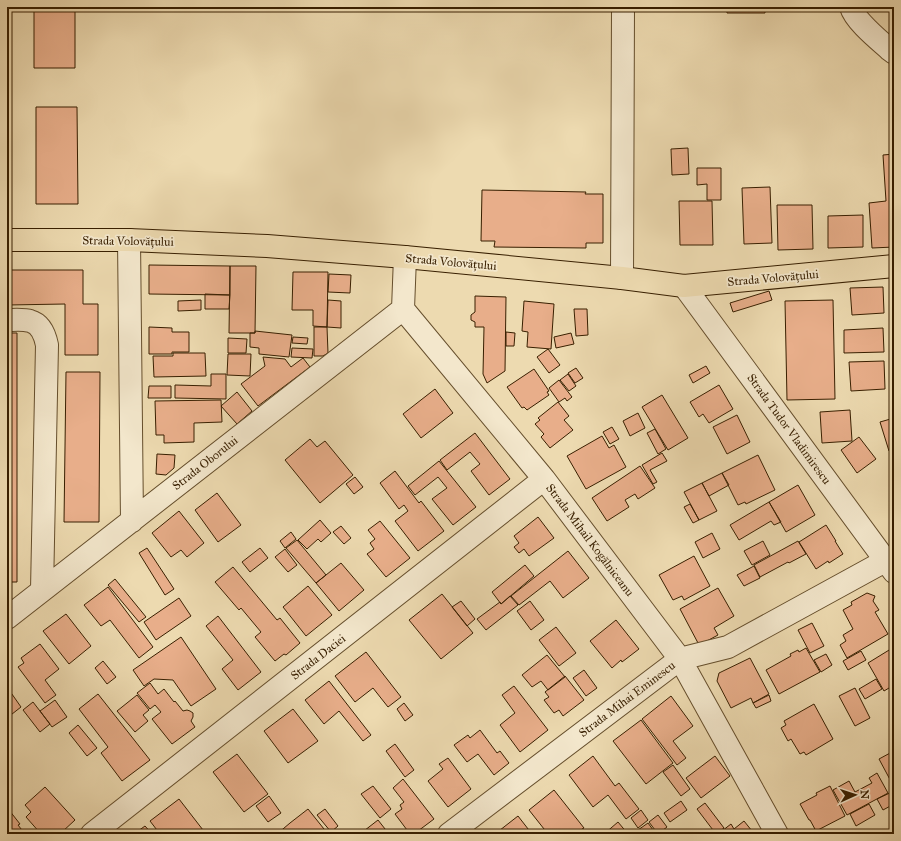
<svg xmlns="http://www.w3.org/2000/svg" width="901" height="841" font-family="'IM FELL Great Primer',serif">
	<rect width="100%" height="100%" fill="#eddab0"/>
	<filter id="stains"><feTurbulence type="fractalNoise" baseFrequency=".005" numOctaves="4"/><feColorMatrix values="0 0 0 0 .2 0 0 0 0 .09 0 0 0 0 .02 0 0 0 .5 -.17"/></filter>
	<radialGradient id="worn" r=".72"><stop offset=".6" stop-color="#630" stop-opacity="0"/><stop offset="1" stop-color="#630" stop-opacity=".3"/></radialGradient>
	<path fill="#e8ae8a" stroke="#381f00" d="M34,7H75V68H34Z
		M727,7H765V13H727Z
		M36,107H77L78,204H36Z
		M688,148L689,174L672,175L671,149Z
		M894,154V247L872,248L869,203L886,201L883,155Z
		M697,168H721V200H707V184L697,185Z
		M770,187L772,243L744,244L742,188Z
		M482,190L586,192L585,194H603V243H586V248L494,247L495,241H481Z
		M679,201H712L713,245H680Z
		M777,205H812L813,249L778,250Z
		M863,215V247L828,248V216Z
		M149,265L230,266V295L149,294Z
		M230,266H256L255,333H229Z
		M7,270H83V304H98V355H65V304L7,305Z
		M293,272H328L327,327L313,326V310H292Z
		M329,274L351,275L350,293L328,292Z
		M883,287L884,313L852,315L850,288Z
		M769,291L772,300L733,312L730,303Z
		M205,294L230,295L229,309H205Z
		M475,296L506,297L505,371L487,383L483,374L484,327H475V322L471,320V315L475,312Z
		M201,300V310L178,311V301Z
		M328,300L341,301V328L327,327Z
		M833,300L835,399L787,400L785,301Z
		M524,301L554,304L551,349L527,347L528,332L522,331Z
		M574,309H587L588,335L576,336Z
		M891,312H894V345Z
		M149,327L172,328V332H189V352H172V354H149Z
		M314,327H327L328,353L323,356H314Z
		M883,328L884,352L844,353V330Z
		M255,331L292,335L289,357L259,354V348L250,347V333H255Z
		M506,332L515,333L514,346H506Z
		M7,333H17V582H7Z
		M571,333L574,344L556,348L554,337Z
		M293,337L308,338L307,344L292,343Z
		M228,338L247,339L246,353H228Z
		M292,348L313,349L312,358L291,357Z
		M548,349L560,365L549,373L537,357Z
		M173,353H205L206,376L154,377L153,356H173Z
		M228,354H251L250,376L227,375Z
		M263,357L285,359L291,367L303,358L310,367L258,406L241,384L265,366Z
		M884,361L885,389L851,391L849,362Z
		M706,366L710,373L693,383L689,375Z
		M576,368L583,378L575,383L568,373Z
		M534,369L549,391L547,392L549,395L527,410L524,407L522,408L507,387Z
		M66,372H100L99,522H64Z
		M211,374H226V399L175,398V385L211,386Z
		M568,374L576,386L569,391L560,380Z
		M559,380L572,397L567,401L565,398L559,402L549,388Z
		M719,385L733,409L709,423L703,414L699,417L690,402Z
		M149,386H171V398H148Z
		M435,389L453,413L421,438L403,414Z
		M237,392L252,411L237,424L221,406Z
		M662,395L688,438L668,450L642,407Z
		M221,400L222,422L194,423V442L164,443V435H156L155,401Z
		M558,402L569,416L564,420L573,430L550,448L541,437L544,434L535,424L540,420L538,418Z
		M850,410L852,441L822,443L820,412Z
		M638,413L645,428L630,436L623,421Z
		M737,415L750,442L727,454L713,427Z
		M894,418V449L889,451L880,422Z
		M612,427L619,439L610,444L603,432Z
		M655,429L666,449L658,454L647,433Z
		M475,433L510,479L489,495L471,471L480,464L470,452L447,470L440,460Z
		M602,436L609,448L614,445L626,467L586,489L567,456Z
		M859,437L876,459L857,473L841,450Z
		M310,439L317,447L325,441L353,475L320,503L285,460Z
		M662,453L667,461L650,470L657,482L653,484L642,465Z
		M157,454L175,455L174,468L166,475L156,474Z
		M758,455L775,490L746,504L745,502L738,505L722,473Z
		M439,461L476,507L453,525L432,499L447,488L438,477L415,495L408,486Z
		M640,466L655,488L638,499L635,494L625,500L629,507L607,521L592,498Z
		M395,471L419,503L421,501L444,531L418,551L395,521L408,511L404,505L399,509L380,483Z
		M722,473L729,485L709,496L702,483Z
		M355,477L363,487L354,494L346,484Z
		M702,483L717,511L699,520L684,492Z
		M798,485L815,515L786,532L769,502Z
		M217,493L241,525L218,542L195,510Z
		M769,502L781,522L774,525L771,521L739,540L730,525Z
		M690,504L699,520L693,523L684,507Z
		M179,511L204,543L187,557L181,550L171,557L152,533Z
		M538,517L554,538L529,556L524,549L519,553L514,547L519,543L514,536Z
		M320,520L331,533L321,542L318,539L307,549L298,540Z
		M380,521L410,558L386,577L367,554L374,549L370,543L375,539L368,530Z
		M826,525L836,541H835L843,554L829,563L828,561L816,569L799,542Z
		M341,526L351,538L344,544L333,532Z
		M291,532L296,539L285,548L280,541Z
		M712,533L720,549L703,558L695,542Z
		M297,540L326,575L316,583L286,548Z
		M763,541L770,555L752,565L744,551Z
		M798,541L806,554L789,563L788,562L760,577L754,565Z
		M147,548L174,589L165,595L139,553Z
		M260,548L268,558L250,572L242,562Z
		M285,549L297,565L288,572L275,557Z
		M568,551L589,578L563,598L550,581L519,605L511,596Z
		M694,556L710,586L684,600L682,596L673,600L659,575Z
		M341,563L364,590L339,611L316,583Z
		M525,565L534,576L501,604L492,592Z
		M754,566L760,578L744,586L737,575Z
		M233,567L277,620L280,618L300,643L286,655L284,654L275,661L255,637L261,632L241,608L239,610L215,582Z
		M115,579L146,617L139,622L108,585Z
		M308,586L332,615L306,636L283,607Z
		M108,587L153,647L139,658L110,620L101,626L84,605Z
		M718,588L734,616L714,628L718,635L705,642L698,643L680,609Z
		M867,593L875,596L873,601L879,610L875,612L888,634L847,658L840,645L846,641L843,635L853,629L843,610L852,605L851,602Z
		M442,594L473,633L441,659L409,620Z
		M510,596L518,605L486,630L477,619L500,602L501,604Z
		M179,598L191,616L156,640L144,622Z
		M461,601L475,619L467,626L452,607Z
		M530,601L544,620L531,630L517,611Z
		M66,614L91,646L69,664L43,631Z
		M218,616L261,672L238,690L222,669L233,660L206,626Z
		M616,620L639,649L622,662L621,660L612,668L590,641Z
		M812,623L824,646L810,653L798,630Z
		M556,627L576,653L559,666L539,640Z
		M181,637L216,689L191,706L173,680L154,679L144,686L133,670Z
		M40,644L59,669L45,680L56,695L45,703L18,667L24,663L21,658Z
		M894,647V685L884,691L868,663Z
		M806,648L820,672L779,694L766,670L791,656L790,654L798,650L799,652Z
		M861,651L866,660L848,670L843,661Z
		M366,652L401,697L388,707L373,688L355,702L335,676Z
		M826,654L832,665L821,672L814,660Z
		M547,655L565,677L548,690L541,681L532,687L522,675Z
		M750,658L769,694L753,703L751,698L731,708L717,681L719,673Z
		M103,661L116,677L107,684L95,668Z
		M584,670L597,688L586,696L573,678Z
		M565,676L584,700L563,716L559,710L554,713L544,700L549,697L545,692Z
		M876,679L882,689L865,699L859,689Z
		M329,681L371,735L363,741L339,711L324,724L305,700Z
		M150,683L158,694L164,689L174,702L175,701L183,711L187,710L190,711L193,713V717L191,721L195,727L172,744L152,719L161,712L155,705L150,709L137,693Z
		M514,686L548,730L520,752L500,725L515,713L502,695Z
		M7,687L21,707L7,718Z
		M855,688L870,718L855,726L839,696Z
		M98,694L150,760L122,781L101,753L108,747L79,709Z
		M137,695L149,710L143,715L148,721L135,732L117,711Z
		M769,695L771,701L756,708L753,703Z
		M671,696L693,726L673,741L686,758L677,765L642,719Z
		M55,700L67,717L52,727L40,711Z
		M33,702L50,724L40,732L23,710Z
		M404,703L413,715L405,721L397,709Z
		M814,704L833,739L806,755L804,752L800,754L791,739L788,741L781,728L786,725L784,721Z
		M293,709L318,741L288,763L264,731Z
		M641,720L673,763L646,784L613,741Z
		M78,725L97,748L87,756L69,733Z
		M480,730L497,753L500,751L509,763L494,775L478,754L467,762L454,745L468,735L470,738Z
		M395,744L414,770L405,777L386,751Z
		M892,752L894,756V787L879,759Z
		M237,754L268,794L244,812L213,772Z
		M593,756L615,786L619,783L639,809L626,819L608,795L593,807L569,775Z
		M715,756L730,776L701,798L686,778Z
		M448,758L471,789L448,807L428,781L443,769L439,764Z
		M673,765L690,789L681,796L663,772Z
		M877,773L888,793L847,815L833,790L849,781L855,792L872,783L869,778Z
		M403,779L434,819L414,834H410L395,814L402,809L400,805L404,802L393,788Z
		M373,786L391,809L380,818L361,794Z
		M830,786L845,816L816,831L810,820H809L800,804L817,795L816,793Z
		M45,787L75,820L62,832L60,830L56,834H41L26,817L31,812L25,805Z
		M554,790L584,828L582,829L586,834H565L563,832L561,834H548L529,810Z
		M894,791V804L883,810L877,799Z
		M269,796L281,813L268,822L256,806Z
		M179,799L203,830L198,834H160L150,821Z
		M681,801L687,810L670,822L664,813Z
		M705,803L724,828L716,834L697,809Z
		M869,804L875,815L856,826L850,814Z
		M308,809L328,834H277L290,823Z
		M325,809L338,826L331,832L317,815Z
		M9,810L20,824L18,825L25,834H9L11,833L7,828V811Z
		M641,810L648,820L638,828L631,818Z
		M658,815L667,827L658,834L649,822Z
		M518,816L532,834H495Z
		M378,820L389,834H360Z
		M744,821L752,831L753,830L756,834H718L731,824L734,829Z
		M618,822L628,834H604Z
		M648,823L656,834H641L638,830Z
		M145,826L152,834H134Z"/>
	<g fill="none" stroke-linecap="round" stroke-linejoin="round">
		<defs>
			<path id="minor" d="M851,7C855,21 879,40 890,50L894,53
				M129,240L132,521
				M405,257L403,309L544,479L680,659L777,834
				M622,278L623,7
				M684,286L894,572
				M7,320C13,320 24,319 30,321C41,324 45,335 47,345L42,590
				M7,618L403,309
				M92,834L544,479
				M449,834L680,659L728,647L885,561"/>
			<path id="major" d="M7,240H129L267,246L405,257L622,278L684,286L894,266"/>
		</defs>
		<use href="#minor" stroke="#654e2c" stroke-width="24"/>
		<use href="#major" stroke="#381f00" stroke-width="24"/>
		<use href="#minor" stroke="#f3e7cc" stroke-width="22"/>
		<use href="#major" stroke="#eddab0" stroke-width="22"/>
	</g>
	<g text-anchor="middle" stroke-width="3.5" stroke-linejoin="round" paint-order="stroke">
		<g font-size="12" fill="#381f00" stroke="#f3e7cc">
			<text transform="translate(128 241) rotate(1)" y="4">Strada Volovățului</text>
			<text transform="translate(451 262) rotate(5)" y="4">Strada Volovățului</text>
			<text transform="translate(773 278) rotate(-5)" y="4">Strada Volovățului</text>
			<text transform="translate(789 429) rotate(54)" y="4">Strada Tudor Vladimirescu</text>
			<text transform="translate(205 463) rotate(-38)" y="4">Strada Oborului</text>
			<text transform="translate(590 540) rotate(53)" y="4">Strada Mihail Kogălniceanu</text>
			<text transform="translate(318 657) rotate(-38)" y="4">Strada Daciei</text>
			<text transform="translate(627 699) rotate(-37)" y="4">Strada Mihai Eminescu</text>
		</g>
	</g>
	<rect width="901" height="841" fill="none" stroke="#eddab0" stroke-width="24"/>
	<rect x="8" y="8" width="885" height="825" fill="none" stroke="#381f00" stroke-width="2"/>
	<rect x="12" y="12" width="877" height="817" fill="none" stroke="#381f00"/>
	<g transform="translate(855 795) rotate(87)" stroke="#f3e7cc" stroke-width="3" paint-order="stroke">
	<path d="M0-3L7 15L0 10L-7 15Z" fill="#381f00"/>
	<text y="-6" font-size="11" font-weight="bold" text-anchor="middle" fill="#381f00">N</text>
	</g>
	<rect width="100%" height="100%" filter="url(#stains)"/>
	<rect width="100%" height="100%" fill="url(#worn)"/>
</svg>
